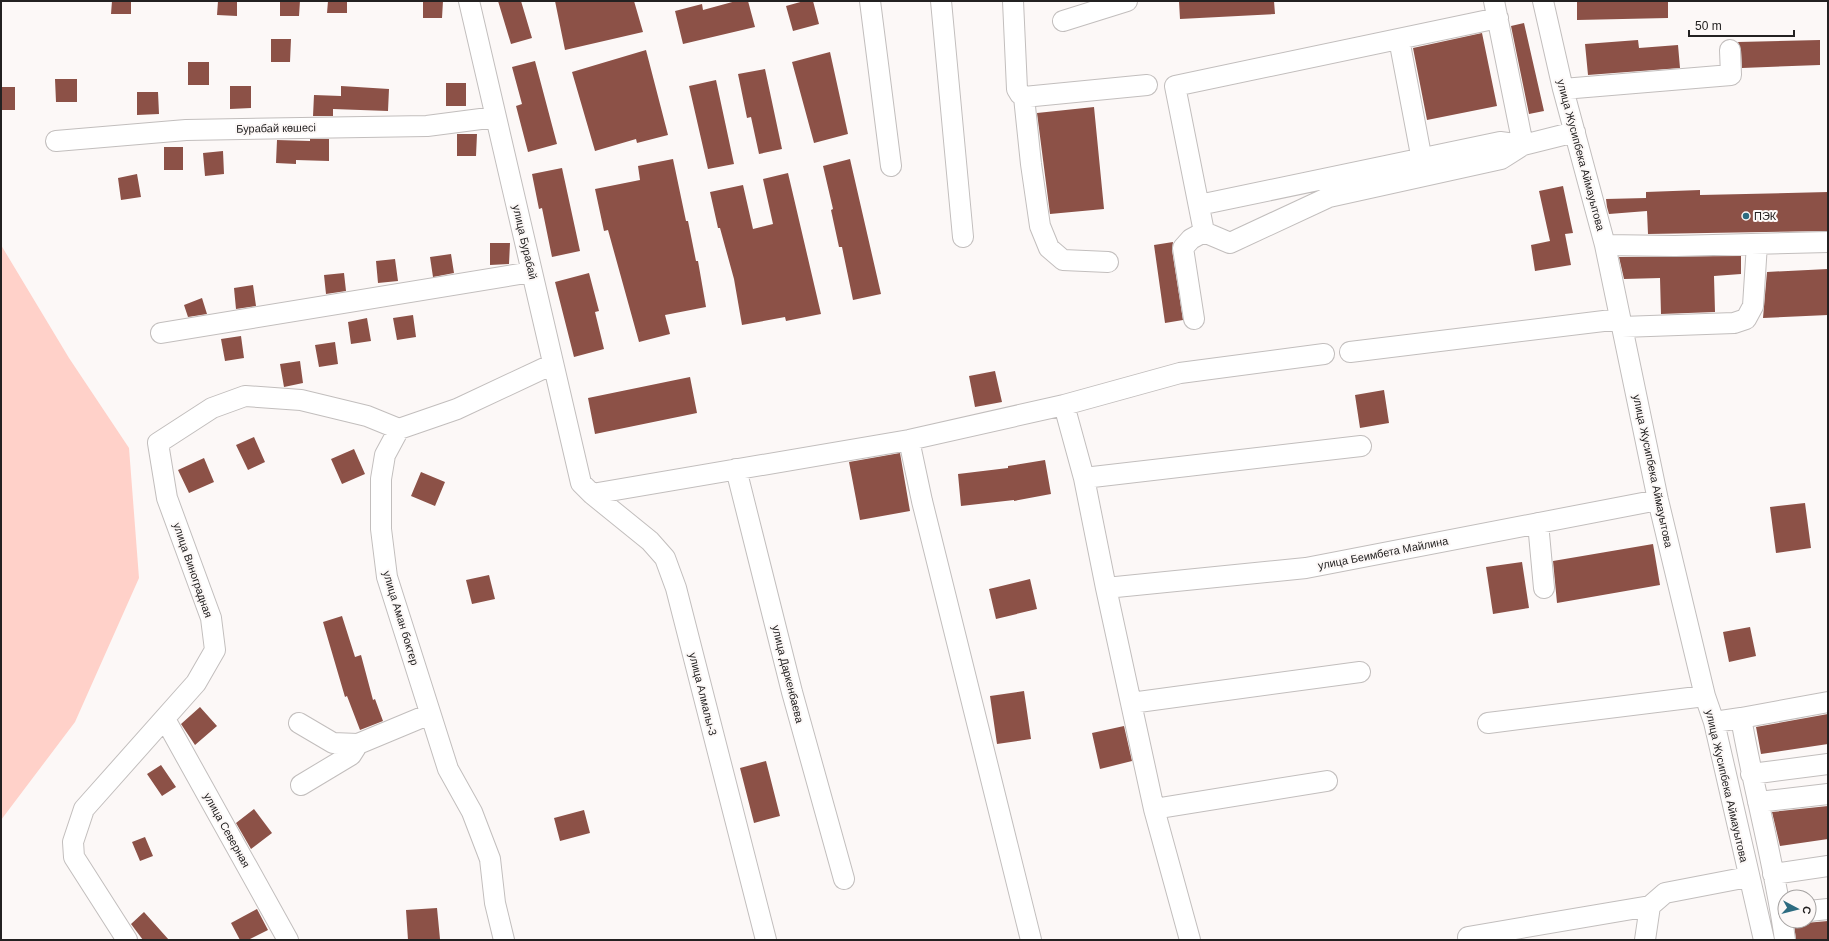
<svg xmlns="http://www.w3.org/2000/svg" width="1829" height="941" font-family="Arial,sans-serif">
	<rect width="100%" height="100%" fill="#fcf8f7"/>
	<path fill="#ffd1c9" d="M1,245L69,358L129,448L139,578L75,722L1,820Z"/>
	<path fill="#8c5147" d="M112,1H131V14H111Z
		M218,1H237V16L217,15Z
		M280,1H300L299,16H280Z
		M328,1H347V13H327Z
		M423,1H443L442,18H423Z
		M498,1H521L532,38L511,44Z
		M555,1H634L643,32L565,50Z
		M736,1H748L755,27L683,44L675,11L702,4L703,10Z
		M804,1H813L819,24L793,31L786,6Z
		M1179,1H1274L1275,14L1180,19Z
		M1577,1H1668V18L1577,20Z
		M1524,23L1544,111L1529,114L1511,26Z
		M1482,33L1497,106L1427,120L1413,48Z
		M271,39H291L290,62H271Z
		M1638,40L1639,48L1678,45L1680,68L1588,75L1585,44Z
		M1820,40V65L1742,68L1741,50L1738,42Z
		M646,50L668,135L637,143L636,139L595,151L572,72Z
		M830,52L848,134L814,143L792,62Z
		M535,61L557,144L528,152L516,106L522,104L512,67Z
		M188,62H209V85H188Z
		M765,69L782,149L759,154L751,117L747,118L738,74Z
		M55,79H77V102H56Z
		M716,80L734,164L708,169L689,86Z
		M446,83H466V106H446Z
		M230,86H251V108L230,109Z
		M341,86L389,89L388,111L333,109V116H313L314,95L341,96Z
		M1,87H15V110H1Z
		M137,92H158L159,114L137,115Z
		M1094,107L1104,209L1050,214L1037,113Z
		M457,134H477L476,156H457Z
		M310,139H329V161L296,160V164L276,163L277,140L310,141Z
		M164,147H183V170H164Z
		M223,151L224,174L205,176L203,153Z
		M673,159L686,221H688L696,261H698L706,307L665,315L670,334L639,342L608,230L604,231L595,189L640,180L638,166Z
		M850,159L881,294L853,300L842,247H839L831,210L833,209L823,166Z
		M562,168L580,251L552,257L542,208L539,209L532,174Z
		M788,173L821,314L786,321L785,317L742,325L734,279L720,228H718L710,192L743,185L753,229L773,224L763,179Z
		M137,174L141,197L121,200L118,178Z
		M1563,186L1573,233L1565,234L1571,265L1535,271L1531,245L1550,241L1539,191Z
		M1700,190V195L1828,192V231L1648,234L1647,211L1609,214L1607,207L1606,199L1646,198V192Z
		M1173,242L1172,250L1183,320L1165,323L1154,245Z
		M490,243H510L509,264L490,265Z
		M451,254L454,273L433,277L430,257Z
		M1741,256V274L1714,276L1715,312L1661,314L1660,278L1624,279L1619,257Z
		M395,259L398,281L378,283L376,261Z
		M1828,269V315L1763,318L1767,272Z
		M344,273L346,291L326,294L324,275Z
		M589,273L599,311L595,312L604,349L574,357L555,282Z
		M253,285L256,306L236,309L234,288Z
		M202,298L207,314L188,317L184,305Z
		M413,315L416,337L397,340L393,318Z
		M367,318L371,341L351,344L348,322Z
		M241,336L244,358L225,361L221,339Z
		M335,342L338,364L319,367L315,345Z
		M300,361L303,383L284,387L280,364Z
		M995,371L1002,402L975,407L969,376Z
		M690,377L697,413L595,434L588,398Z
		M1384,390L1389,423L1360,428L1355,395Z
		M254,437L265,462L248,470L236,445Z
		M354,449L365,474L342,484L331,459Z
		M900,453L910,511L860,520L849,462Z
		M204,458L214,482L189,493L178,470Z
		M1045,460L1051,494L1014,501V500L961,506L958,474L1008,468V466Z
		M421,472L445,482L435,506L411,496Z
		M1805,503L1811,548L1776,553L1770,507Z
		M1653,544L1660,585L1557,603L1553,561Z
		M1522,562L1529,608L1493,614L1486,567Z
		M489,575L495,599L472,604L466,580Z
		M1030,579L1037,609L996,619L989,589Z
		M342,616L355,657L361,655L373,700L375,699L383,721L360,730L347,696L345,697L323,622Z
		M1750,627L1756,656L1729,662L1723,632Z
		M1024,691L1031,739L997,744L990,696Z
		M200,707L217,726L195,745L181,724Z
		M1828,714V744L1761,754L1756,727Z
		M1124,726L1132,761L1100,769L1092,733Z
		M766,761L780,816L754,823L740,768Z
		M161,765L176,787L162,796L147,774Z
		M1828,806V839L1780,846L1772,812Z
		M254,809L272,833L251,849L236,823Z
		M584,810L590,833L560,841L554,818Z
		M145,837L153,856L140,861L132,842Z
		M437,908L440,939L408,940L406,910Z
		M257,909L268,930L248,940H240L231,923Z
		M144,912L169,940H143L131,924Z
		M1828,921V940H1796L1794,924Z"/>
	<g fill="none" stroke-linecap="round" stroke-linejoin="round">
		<defs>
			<path id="minor" d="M469,1L581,483L592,494L650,541L665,558L676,588L766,940
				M870,1L891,166
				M941,1L963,237
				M1013,1L1017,89L1020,94L1024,97L1147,85
				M1543,1L1563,89L1605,245L1658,500L1705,696L1714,722L1764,940
				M1498,18L1175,86L1204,232L1230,243L1329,197L1501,159L1523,145L1575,132
				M1063,21L1127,1
				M1399,39L1424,171
				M1563,89L1731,75L1730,50
				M1024,97L1031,164L1040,226L1049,248L1063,260L1108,262
				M56,141L186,130L427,126L496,117
				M1199,205L1500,142L1523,145L1494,1
				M1605,245L1675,246L1828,242
				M1194,319L1183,248L1191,239L1204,232
				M1622,327L1734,323L1746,319L1753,306L1757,244
				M161,333L532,272
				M1350,352L1620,319
				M1064,405L1180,373L1324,354
				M909,440L922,501L1031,940
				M736,469L792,692L844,879
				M1084,478L1361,446
				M592,494L909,440L1064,405L1084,478L1106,588L1154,809L1190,940
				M1538,523L1544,588
				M1106,588L1306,568L1658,500
				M1131,703L1360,672
				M1741,718L1828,702
				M165,719L288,940
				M1714,722L1741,718C1754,792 1775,865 1785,940
				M299,723L333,743L358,744L430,714
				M1488,723L1705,696
				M1751,774L1828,764
				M301,785L351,755L358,744
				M1758,802L1828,794
				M1154,809L1327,781
				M1773,874L1828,866
				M1809,911L1828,909
				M1468,937L1650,906
				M127,940L74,857L73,842L84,809L196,683L215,650L211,618L167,498L158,443L212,408L245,396L301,400L367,416L399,429
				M504,940L495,903L490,859L472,812L448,769L387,577L381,529V479L385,455L399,429L457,409L553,364
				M1645,940L1650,906L1665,893L1748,877"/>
		</defs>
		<use href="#minor" stroke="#c2bebd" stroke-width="22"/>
		<use href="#minor" stroke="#fff" stroke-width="20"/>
	</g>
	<circle fill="#2d6c81" stroke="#fcf8f7" stroke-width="1.5" cx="1746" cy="216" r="4"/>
	<g text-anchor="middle" stroke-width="4" stroke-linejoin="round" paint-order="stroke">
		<g font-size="11" fill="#232121" stroke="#fcf8f7">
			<text transform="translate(276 128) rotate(-1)" y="4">Бурабай көшесі</text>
			<text transform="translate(1581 155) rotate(75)" y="4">улица Жусипбека Аймауытова</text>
			<text transform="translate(525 242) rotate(77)" y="4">улица Бурабай</text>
			<text transform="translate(1653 471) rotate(78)" y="4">улица Жусипбека Аймауытова</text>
			<text transform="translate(1383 553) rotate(-11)" y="4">улица Беимбета Майлина</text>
			<text transform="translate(193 570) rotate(71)" y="4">улица Виноградная</text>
			<text transform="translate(401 618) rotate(73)" y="4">улица Аман боктер</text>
			<text transform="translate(788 674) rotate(76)" y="4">улица Даркенбаева</text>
			<text transform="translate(703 694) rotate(76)" y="4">улица Алмалы-3</text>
			<text transform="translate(1727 786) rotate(77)" y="4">улица Жусипбека Аймауытова</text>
			<text transform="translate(227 830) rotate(61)" y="4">улица Северная</text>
		</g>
		<g font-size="11" fill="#232121" stroke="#fcf8f7" text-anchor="start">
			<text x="1754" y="220">ПЭК</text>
		</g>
	</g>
	<rect width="1829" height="941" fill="none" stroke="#232121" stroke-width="4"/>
	<g transform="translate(1797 909) rotate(97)"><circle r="19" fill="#fcf8f7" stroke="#a5a2a1"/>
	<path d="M0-3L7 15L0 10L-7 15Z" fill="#2d6c81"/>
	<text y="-6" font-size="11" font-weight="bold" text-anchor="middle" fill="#232121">С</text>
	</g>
	<path d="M1689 30v6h105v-6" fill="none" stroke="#232121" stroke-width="2"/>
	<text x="1695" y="30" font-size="12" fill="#232121" stroke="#fcf8f7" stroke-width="3" paint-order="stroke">50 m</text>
</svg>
